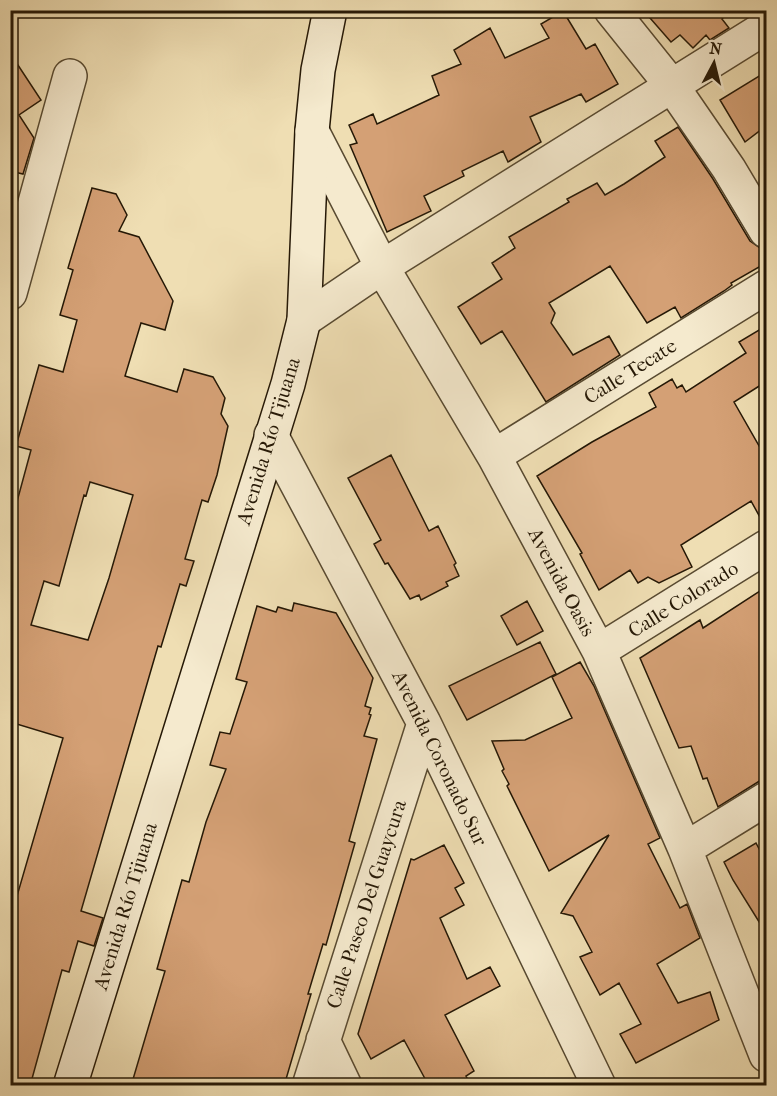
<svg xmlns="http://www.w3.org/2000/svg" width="777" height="1096" font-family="'IM FELL French Canon',serif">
	<rect width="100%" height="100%" fill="#efdeb3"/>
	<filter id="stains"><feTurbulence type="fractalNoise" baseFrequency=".00333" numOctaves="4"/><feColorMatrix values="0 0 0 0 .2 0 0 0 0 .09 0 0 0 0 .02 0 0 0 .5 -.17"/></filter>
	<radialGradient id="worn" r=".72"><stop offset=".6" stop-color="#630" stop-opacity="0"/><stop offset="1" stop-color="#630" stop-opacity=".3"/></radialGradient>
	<path fill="#d4a075" stroke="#251806" stroke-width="1.5" fill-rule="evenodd" d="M643,10H730L722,19L729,28L710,40L706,35L693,48L680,35L671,42Z
		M563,11L586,49L595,44L618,84L586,102L581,94L530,117L541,142L508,162L503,151L462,171L464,176L424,196L431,211L387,232L350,145L357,143L349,125L373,114L377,124L439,95L432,76L461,64L454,50L490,28L505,58L549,38L541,24Z
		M10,53L41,100L19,115L34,138L23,174L10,171Z
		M766,72V126L745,142L720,100Z
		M678,127L713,179L750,241L760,248L766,259V263L731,283L732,285L724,291L681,318L675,307L647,323L610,266L549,303L555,313L551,323L573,355L609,336L620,355L546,402L502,331L481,344L458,307L502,279L492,263L515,248L509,237L569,202L567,199L597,183L605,195L624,184L665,157L655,141Z
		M92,188L116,194L127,215L119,231L139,237L173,301L165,330L141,323L125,376L177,392L184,369L213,377L225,398L221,414L228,426L217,475L208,502L202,500L185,559L194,561L186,586L180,584L161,647L158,646L81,911L103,918L94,946L78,941L69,972L62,970L30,1086H10V920L63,738L10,722V507L15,509L31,450L16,446L39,365L63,372L77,320L60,315L73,270L68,268ZM90,482L133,495L109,578L88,640L31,625L44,581L59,586L84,495L86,496Z
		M766,326V387L764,383L734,402L766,458V528L751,501L681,545L692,567L659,583L648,577L638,583L630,570L599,590L580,554L582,553L537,476L592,442L656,407L649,393L672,379L677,388L682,385L686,392L746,353L739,342Z
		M391,455L429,531L438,526L456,563L454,565L459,576L446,582L448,586L421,600L419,595L410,599L388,563L385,564L374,544L381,540L348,478Z
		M766,587V777L718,807L707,778L703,779L691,746L679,748L640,658L700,620L703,628Z
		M527,601L543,631L517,645L501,616Z
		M294,603L336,613L373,678L365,706L371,708L369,714L371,715L364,736L377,739L349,841L355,843L326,945L323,944L308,994H311L284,1086H131L165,971L157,969L182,880L189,882L206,822L226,769L210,765L220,732L230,734L247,682L236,679L257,606L276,612L278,607L292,611Z
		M540,642L556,674L467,720L449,686Z
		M580,662L594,686L660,838L648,844L680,908L687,904L700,938L657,964L678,1003L710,992L719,1020L636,1063L620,1034L641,1024L619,983L600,995L580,957L592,952L573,916L561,913L609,835L549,871L507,786L509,784L502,771L504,769L492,741L525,740L572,718L552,677Z
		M756,843L766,862V933L733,880L724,862Z
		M444,845L464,883L455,888L464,905L440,918L467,979L490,967L500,986L445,1015L474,1071L466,1076L471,1086H429L404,1040L371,1059L358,1034L411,859L414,860Z"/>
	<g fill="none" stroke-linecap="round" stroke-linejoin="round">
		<defs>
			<path id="minor" d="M611,10L672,86L729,169L766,231
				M312,131L382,267L494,456L599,651L685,849L766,1055
				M10,293L70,76
				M304,320L382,267L766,27
				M271,435L424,723L599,1086
				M494,456L766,287
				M599,651L766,547
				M685,849L766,799
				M323,1040L345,1086
				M309,1086L424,723"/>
			<path id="secondary" d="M70,1086L288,384L304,320L312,131L318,70L330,10"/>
		</defs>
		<use href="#minor" stroke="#584a31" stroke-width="36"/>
		<use href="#secondary" stroke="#251806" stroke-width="36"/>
		<use href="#minor" stroke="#f5eace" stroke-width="33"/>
		<use href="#secondary" stroke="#f5eace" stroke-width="33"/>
	</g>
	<g text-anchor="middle" stroke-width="5" stroke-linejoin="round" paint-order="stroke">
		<g font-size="20" fill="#251806" stroke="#f5eace">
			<text transform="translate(630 371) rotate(-32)" y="7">Calle Tecate</text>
			<text transform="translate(268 441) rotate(-73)" y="7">Avenida Río Tijuana</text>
			<text transform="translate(562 582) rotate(62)" y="7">Avenida Oasis</text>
			<text transform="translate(683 599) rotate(-32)" y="7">Calle Colorado</text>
			<text transform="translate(440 758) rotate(64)" y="7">Avenida Coronado Sur</text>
			<text transform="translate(366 904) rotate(-72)" y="7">Calle Paseo Del Guaycura</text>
			<text transform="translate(125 906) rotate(-73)" y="7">Avenida Río Tijuana</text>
		</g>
	</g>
	<rect width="777" height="1096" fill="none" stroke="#efdeb3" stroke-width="36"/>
	<rect x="12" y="12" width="753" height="1072" fill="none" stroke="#251806" stroke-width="3"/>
	<rect x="18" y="18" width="741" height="1060" fill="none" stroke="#251806" stroke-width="1.5"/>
	<g transform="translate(714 63) rotate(7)" stroke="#f5eace" stroke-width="4.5" paint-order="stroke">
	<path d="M0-4.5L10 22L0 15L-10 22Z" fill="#251806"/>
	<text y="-9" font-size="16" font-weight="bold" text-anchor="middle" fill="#251806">N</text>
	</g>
	<rect width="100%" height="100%" filter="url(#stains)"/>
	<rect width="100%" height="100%" fill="url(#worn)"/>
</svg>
